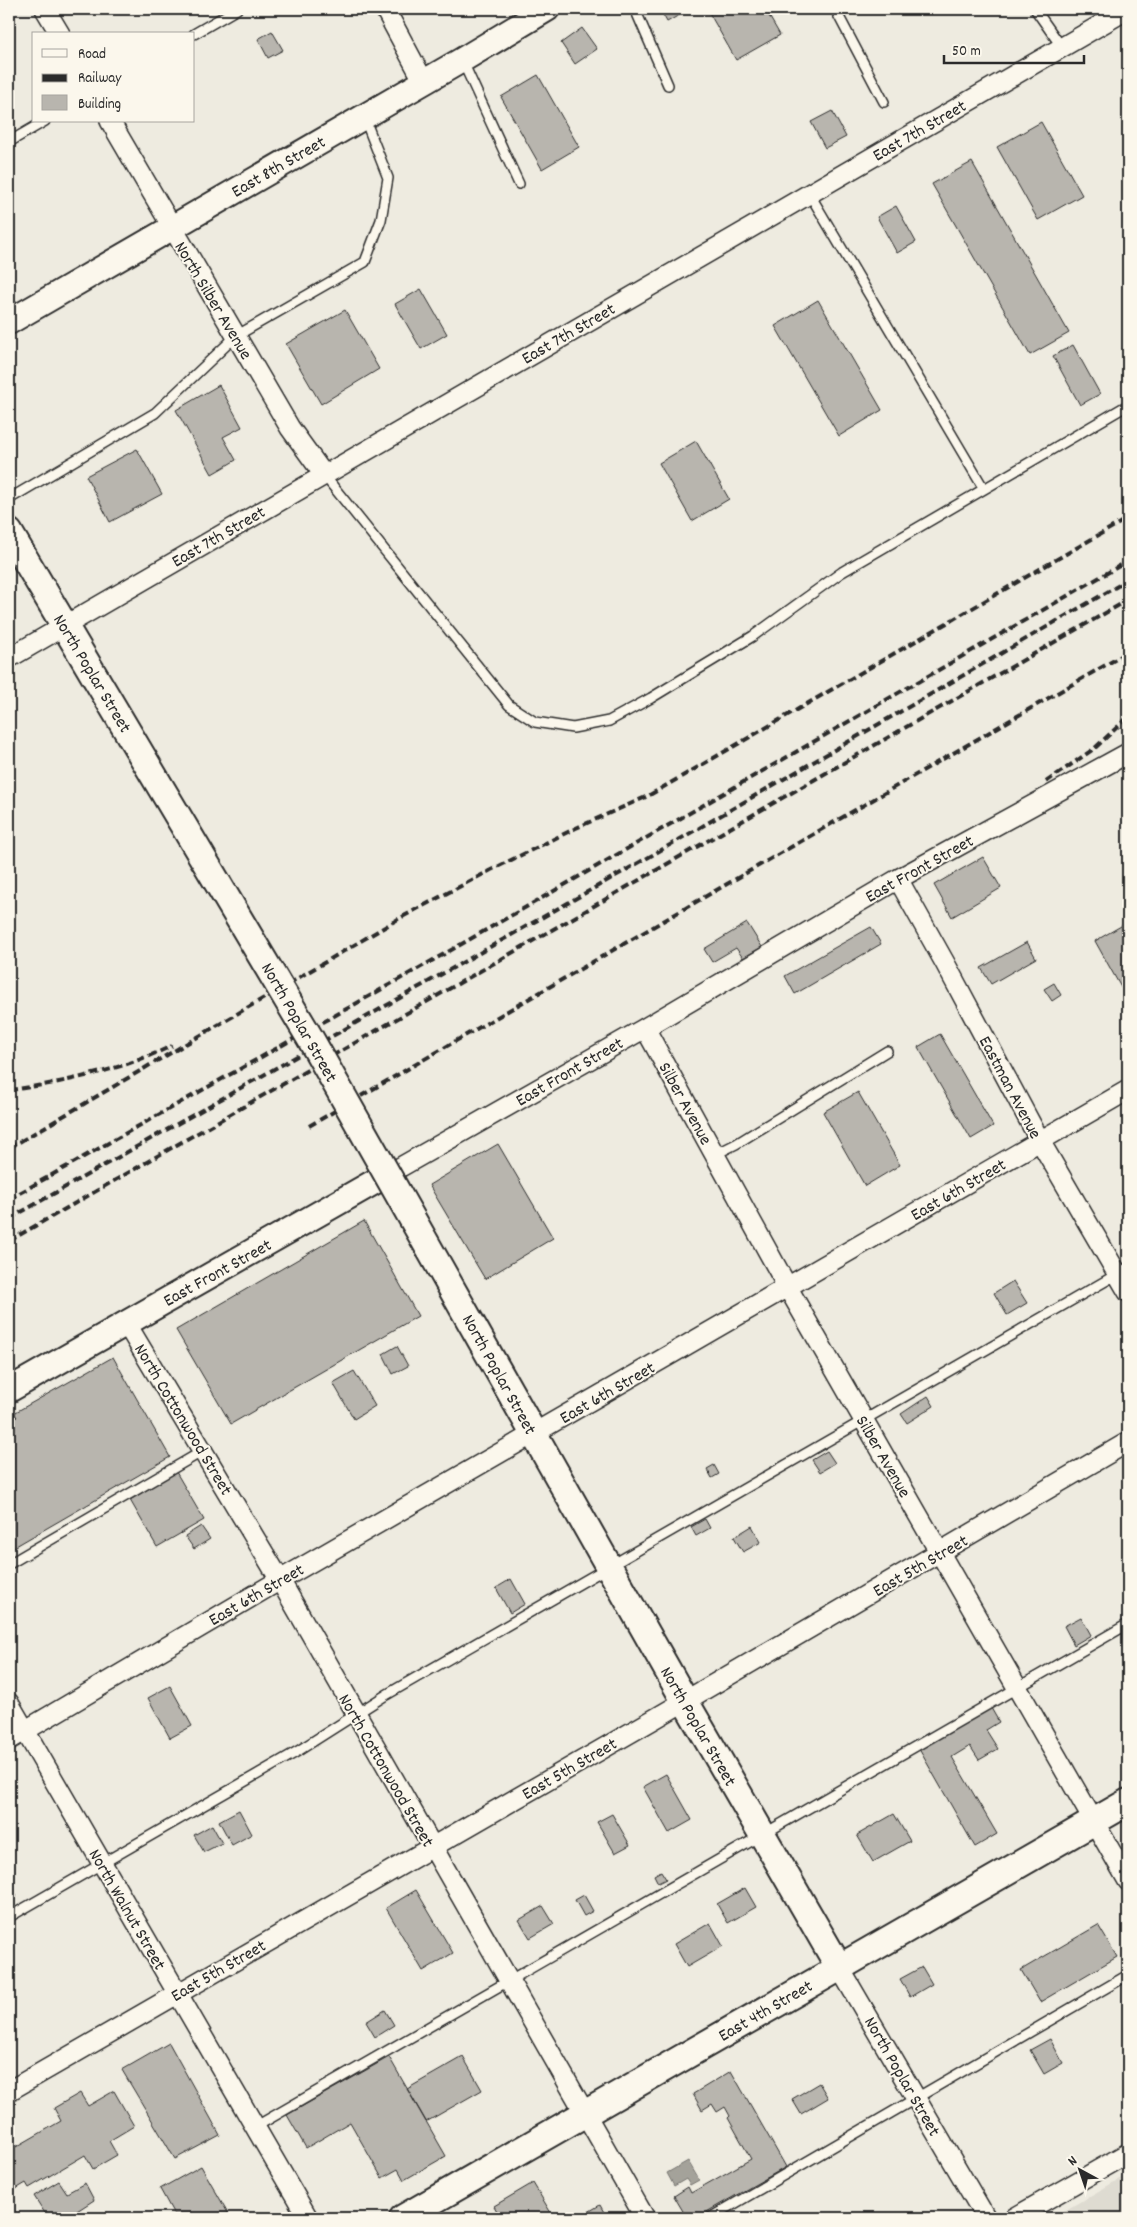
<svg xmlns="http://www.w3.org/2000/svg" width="1137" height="2227" font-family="Dekko,sans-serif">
	<rect width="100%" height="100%" fill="#eeebe0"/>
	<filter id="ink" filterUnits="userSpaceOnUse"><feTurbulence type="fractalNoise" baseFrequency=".02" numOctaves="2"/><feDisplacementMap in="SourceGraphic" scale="10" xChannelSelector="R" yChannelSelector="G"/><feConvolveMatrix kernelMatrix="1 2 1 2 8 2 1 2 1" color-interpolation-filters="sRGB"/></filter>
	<g filter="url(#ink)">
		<path fill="#dedbd1" d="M1128,2174V2218H1052Z"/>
		<path fill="#a4a29a" stroke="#74726e" d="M688,2161L699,2180L690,2185L686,2179L674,2186L667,2173Z"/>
		<path fill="#b8b5ae" stroke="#2b2b2b" d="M660,9H681L683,13L667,22Z
			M707,9H765L780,35L736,60Z
			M582,28L597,49L575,64L561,43Z
			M272,31L283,50L268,58L258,39Z
			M538,75L579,147L542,169L501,97Z
			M832,111L846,137L825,148L811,122Z
			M1041,122L1082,195L1038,220L997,147Z
			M972,162L1069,333L1030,355L932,184Z
			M896,206L916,242L897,253L877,217Z
			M421,289L447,334L421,349L395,304Z
			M818,300L882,410L839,436L775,326Z
			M345,310L379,369L321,404L286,344Z
			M1073,345L1100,394L1080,405L1053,356Z
			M219,385L242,427L223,437L236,460L212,474L176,410Z
			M696,441L729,499L692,521L659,463Z
			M137,449L162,494L110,522L86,476Z
			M983,857L1001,888L952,917L934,885Z
			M1128,922V1000L1095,941Z
			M747,923L762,947L743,958L736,948L712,962L704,949Z
			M871,927L881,944L795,994L785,976Z
			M1027,942L1036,958L991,984L981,968Z
			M1054,983L1061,995L1052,1001L1044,989Z
			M940,1034L993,1126L971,1139L918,1047Z
			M858,1092L900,1165L865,1186L823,1112Z
			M498,1144L553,1238L485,1279L429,1185Z
			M364,1221L418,1316L231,1424L176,1330Z
			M1013,1281L1027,1303L1007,1315L994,1293Z
			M397,1346L408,1366L393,1374L383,1354Z
			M113,1357L170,1457L9,1550V1422L17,1417L14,1413Z
			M354,1371L375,1406L354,1419L333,1383Z
			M928,1396L934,1406L907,1423L901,1414Z
			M827,1451L835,1463L820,1472L812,1460Z
			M714,1465L719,1474L712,1478L707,1469Z
			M176,1472L204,1520L157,1547L130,1500Z
			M705,1519L710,1528L696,1536L691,1527Z
			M201,1526L210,1539L194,1549L185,1536Z
			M752,1526L761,1542L743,1552L734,1537Z
			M511,1579L525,1604L510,1613L496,1588Z
			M1081,1617L1091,1635L1074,1645L1064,1626Z
			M170,1686L192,1726L170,1738L148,1698Z
			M991,1708L999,1722L986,1730L998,1749L979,1760L970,1746L952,1757L997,1834L975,1847L919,1749Z
			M666,1774L692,1820L669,1833L643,1787Z
			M239,1810L252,1834L232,1845L219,1821Z
			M612,1814L630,1845L615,1853L597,1822Z
			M894,1814L910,1841L873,1862L857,1835Z
			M212,1825L222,1843L204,1852L194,1835Z
			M661,1871L666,1879L658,1883L654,1875Z
			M9,1882L17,1896L9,1900Z
			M745,1888L756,1907L728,1923L717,1904Z
			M416,1890L453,1953L423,1971L386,1908Z
			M584,1895L593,1911L584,1916L575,1900Z
			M543,1906L554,1924L530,1938L519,1920Z
			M710,1923L723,1946L687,1967L674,1944Z
			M1098,1925L1117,1957L1040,2002L1021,1970Z
			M922,1967L932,1984L910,1997L900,1979Z
			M385,2010L394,2025L375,2037L366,2022Z
			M1050,2039L1063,2063L1044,2074L1030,2050Z
			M169,2043L220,2135L175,2159L122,2070Z
			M389,2057L446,2156L404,2180L398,2169L382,2178L350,2122L306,2148L287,2115Z
			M463,2057L482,2090L426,2122L407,2089Z
			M731,2071L786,2167L696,2218H687L674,2196L688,2187L691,2193L751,2159L728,2118L730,2116L725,2107L717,2112L712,2104L702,2110L693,2094Z
			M819,2083L828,2098L801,2114L792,2099Z
			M114,2091L134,2126L109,2141L117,2155L93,2169L85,2155L29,2188L26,2183L16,2189L9,2176V2144L13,2141L16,2147L61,2121L54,2108L80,2093L88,2106Z
			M201,2166L231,2218H176L160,2189Z
			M59,2181L67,2193L85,2183L94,2200L66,2218H48L34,2196Z
			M533,2183L554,2218H501L494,2206Z
			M600,2205L607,2218H578Z"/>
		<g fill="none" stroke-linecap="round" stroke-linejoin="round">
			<defs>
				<path id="service" d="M635,9L668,85
					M835,9L884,102
					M1035,9L1061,46
					M194,34L237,9
					M462,60L519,184
					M9,142L45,121
					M809,193L984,489
					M324,475L509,705L535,722L573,728L609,721L651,698L753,636L842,572L1128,405
					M9,499L155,413L236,336L365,262L381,220L388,178L364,117
					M714,1155L736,1144L887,1051
					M9,1564L203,1451
					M9,1917L298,1751L386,1695L1128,1268
					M255,2127C545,1958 838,1794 1128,1624
					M710,2218L1128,1975"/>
				<path id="minor" d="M45,9L60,34
					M385,9L424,82
					M110,121L290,428L324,475
					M9,658L1128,9
					M898,879L945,963L1040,1141L1128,1292
					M645,1028L788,1288L1128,1881
					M390,1173L645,1028L898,879L1128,753
					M126,1323L280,1580L645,2218
					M9,1703L308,2218
					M9,1740L280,1580L1128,1090
					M839,1967L986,2218
					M9,2091L656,1718L1128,1442
					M1014,2218L1128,2153"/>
				<path id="tertiary" d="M9,322L462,60L547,9
					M9,1390L390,1173"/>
				<path id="secondary" d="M9,532L95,677
					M513,1397L685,1701L839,1967
					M403,2218L1128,1802"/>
			</defs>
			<use href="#service" stroke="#2b2b2b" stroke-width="12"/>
			<use href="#minor" stroke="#2b2b2b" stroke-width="22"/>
			<use href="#tertiary" stroke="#2b2b2b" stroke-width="28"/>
			<use href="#secondary" stroke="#2b2b2b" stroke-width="30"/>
			<use href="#service" stroke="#fbf7ec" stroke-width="9"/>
			<use href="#minor" stroke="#fbf7ec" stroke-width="19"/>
			<use href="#tertiary" stroke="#fbf7ec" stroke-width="24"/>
			<use href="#secondary" stroke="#fbf7ec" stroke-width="26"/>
			<path stroke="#2b2b2b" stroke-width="4" stroke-dasharray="8 4" stroke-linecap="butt" d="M1046,782L1095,748L1128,717
				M9,1090C65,1083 120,1070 172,1046
				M309,1126L1128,652
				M9,1148L400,918L491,870L576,828L648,796L1128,518
				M9,1199L453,949L1128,561
				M9,1219L649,857L1128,580
				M9,1241L1128,600"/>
			<defs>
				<path id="secondary-bridge" d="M95,677L310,1038L513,1397"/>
			</defs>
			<use href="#secondary-bridge" stroke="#2b2b2b" stroke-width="30" stroke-linecap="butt"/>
			<use href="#secondary-bridge" stroke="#fbf7ec" stroke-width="26"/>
		</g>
	</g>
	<g text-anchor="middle" stroke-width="4" stroke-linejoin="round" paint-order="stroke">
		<g font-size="18" fill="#2b2b2b" stroke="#fbf7ec">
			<text transform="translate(919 130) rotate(-30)" y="6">East 7th Street</text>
			<text transform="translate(278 166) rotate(-30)" y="6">East 8th Street</text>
			<text transform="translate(214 300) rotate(59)" y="6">North Silber Avenue</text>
			<text transform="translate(568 333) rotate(-30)" y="6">East 7th Street</text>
			<text transform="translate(218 536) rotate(-30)" y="6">East 7th Street</text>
			<text transform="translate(93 673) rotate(59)" y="6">North Poplar Street</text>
			<text transform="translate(919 868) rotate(-29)" y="6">East Front Street</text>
			<text transform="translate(300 1022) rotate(60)" y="6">North Poplar Street</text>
			<text transform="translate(569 1071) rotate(-30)" y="6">East Front Street</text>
			<text transform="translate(1011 1087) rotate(62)" y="6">Eastman Avenue</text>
			<text transform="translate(686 1103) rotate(61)" y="6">Silber Avenue</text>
			<text transform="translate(958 1189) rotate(-30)" y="6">East 6th Street</text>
			<text transform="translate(217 1272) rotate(-29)" y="6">East Front Street</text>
			<text transform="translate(500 1374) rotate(61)" y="6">North Poplar Street</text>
			<text transform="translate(607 1392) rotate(-30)" y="6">East 6th Street</text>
			<text transform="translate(184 1419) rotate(59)" y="6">North Cottonwood Street</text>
			<text transform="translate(884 1456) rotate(60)" y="6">Silber Avenue</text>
			<text transform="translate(920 1565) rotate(-30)" y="6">East 5th Street</text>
			<text transform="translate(256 1594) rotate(-30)" y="6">East 6th Street</text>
			<text transform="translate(699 1726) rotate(60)" y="6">North Poplar Street</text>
			<text transform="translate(569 1768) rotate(-30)" y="6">East 5th Street</text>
			<text transform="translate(387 1770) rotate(60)" y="6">North Cottonwood Street</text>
			<text transform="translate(128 1909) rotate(60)" y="6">North Walnut Street</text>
			<text transform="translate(218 1970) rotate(-30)" y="6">East 5th Street</text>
			<text transform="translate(765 2010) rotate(-30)" y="6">East 4th Street</text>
			<text transform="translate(903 2076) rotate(60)" y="6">North Poplar Street</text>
		</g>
	</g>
	<rect width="1137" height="2227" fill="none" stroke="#fbf7ec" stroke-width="30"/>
	<rect x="15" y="15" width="1107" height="2197" fill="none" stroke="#2b2b2b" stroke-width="2" filter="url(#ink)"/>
	<rect x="32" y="32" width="162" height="90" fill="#fbf7ec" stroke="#a8a59f"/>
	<rect x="42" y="49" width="25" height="8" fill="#fbf7ec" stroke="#a8a59f"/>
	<text x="78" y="58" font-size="15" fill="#2b2b2b">Road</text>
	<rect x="42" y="74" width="25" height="8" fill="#2b2b2b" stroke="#a8a59f"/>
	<text x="78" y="82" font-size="15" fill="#2b2b2b">Railway</text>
	<rect x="42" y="95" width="25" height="15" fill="#b8b5ae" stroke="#a8a59f"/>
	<text x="78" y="108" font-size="15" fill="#2b2b2b">Building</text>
	<g transform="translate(1080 2170) rotate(320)" stroke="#fbf7ec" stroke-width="4" paint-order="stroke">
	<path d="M0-4L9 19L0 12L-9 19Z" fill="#2b2b2b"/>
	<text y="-8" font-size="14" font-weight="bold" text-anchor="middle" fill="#2b2b2b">N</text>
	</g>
	<path d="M944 55v8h140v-8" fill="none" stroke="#2b2b2b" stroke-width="2.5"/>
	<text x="952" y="55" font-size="15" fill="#2b2b2b" stroke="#fbf7ec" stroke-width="4" paint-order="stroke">50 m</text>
</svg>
